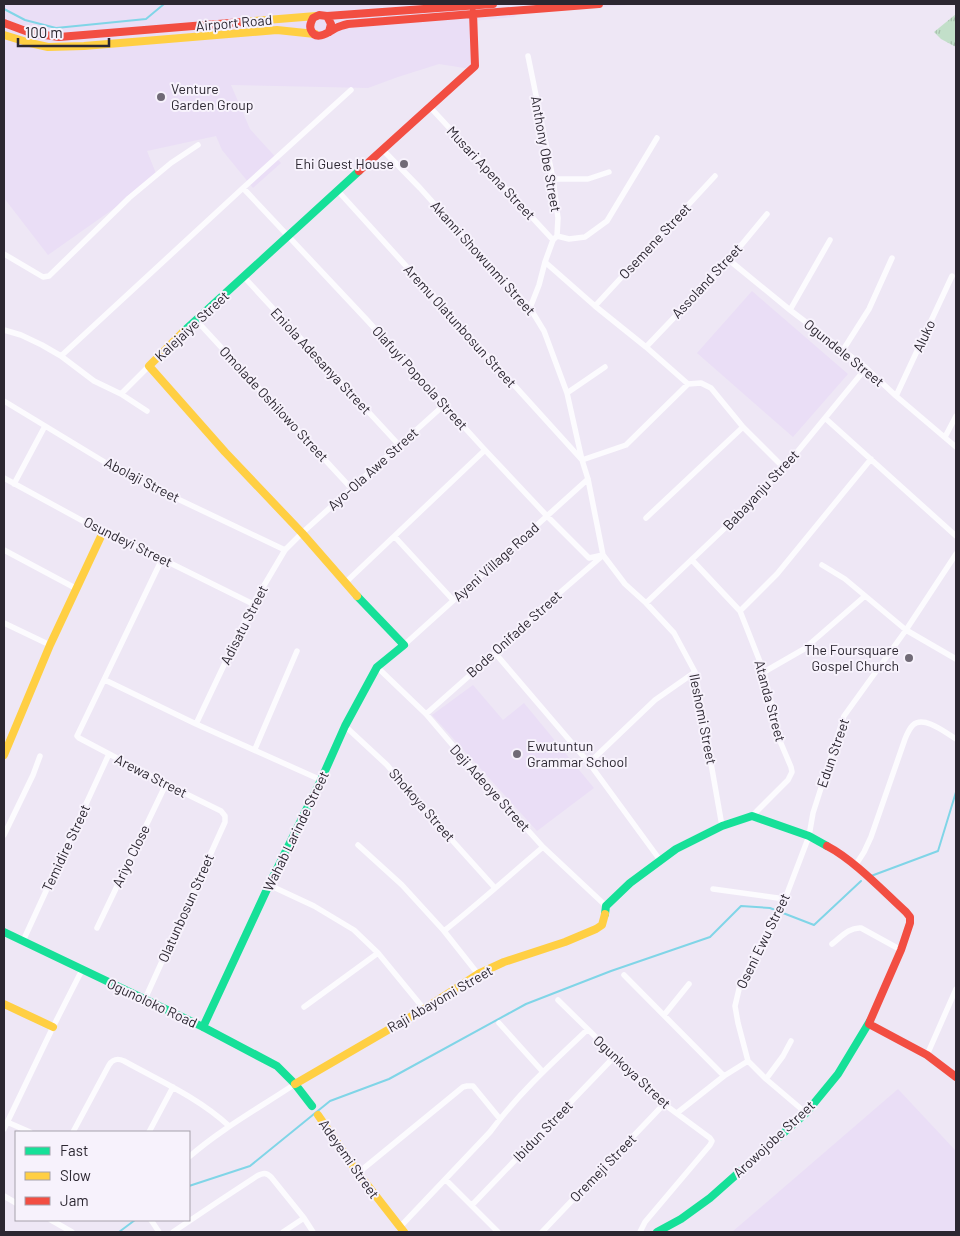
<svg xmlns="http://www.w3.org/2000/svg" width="960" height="1236" font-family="Barlow,sans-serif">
	<defs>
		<pattern id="grass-tufts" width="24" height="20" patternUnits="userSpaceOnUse" patternTransform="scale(1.25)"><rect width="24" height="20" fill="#c2dfc9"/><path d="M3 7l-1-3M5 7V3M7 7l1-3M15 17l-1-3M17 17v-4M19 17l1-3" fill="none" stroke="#a7bfad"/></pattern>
	</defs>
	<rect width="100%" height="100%" fill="#eee7f5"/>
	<path fill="#eadef6" d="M4,4H640L518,14L514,17L472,21L477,70L439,64L398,77L368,88L231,85L250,129L281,163L253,188L222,150L216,136L147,151L157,176L126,200L48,255L4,198Z
		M752,291L848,374L793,437L697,353Z
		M473,685L503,720L524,703L594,788L537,831L432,715Z
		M898,1089L956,1151V1232H732Z"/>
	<path fill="url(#grass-tufts)" d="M956,14V47L941,39L934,32Z"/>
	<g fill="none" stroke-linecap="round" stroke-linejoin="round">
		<path stroke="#80d5e7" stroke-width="2" d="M4,9L25,20L56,28L146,19L164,4
			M871,876L938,851L956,792
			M189,1186L250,1166L330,1101L389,1079L526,1004L611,971L710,937L741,906L770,908L814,925L861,881
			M119,1232L135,1220"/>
		<path stroke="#fcfbfe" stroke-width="5.5" d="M528,56L553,179L558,218L557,236L553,240L545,262L539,285L530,308
			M429,106L553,240
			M382,149L420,188L456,228L530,308L544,331L567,393L582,460L588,479L603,555L625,584L646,603L674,633L695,672L722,826
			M553,179H588L609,172
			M243,188L366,319L485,450L547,516L589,558L603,555
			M338,191L582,460L626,445L688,384
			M557,236L569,239L585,237L607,221L657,138
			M4,254L43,277L49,276L129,198L171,163L198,145
			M729,260L790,310L866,368L896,396L956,447
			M545,262L595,306L646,347L688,384L701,383L711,388L743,427L784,468
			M244,277L399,445
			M595,306L715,176
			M790,310L830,240
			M196,320L351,488
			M4,330L21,335L42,345L61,356L94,381L121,394L149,366
			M646,347L729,260L767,214
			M843,350L869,309L892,258
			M61,356L243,188L351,90
			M567,393L605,367
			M121,394L147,411
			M896,396L952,276
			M4,401L121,472L285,550
			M825,418L956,536
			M945,437L956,416
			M4,478L103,532L162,559L253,604
			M14,484L45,426
			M646,518L743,427
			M395,537L453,600
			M4,550L77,589
			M692,560L740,611L764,672L780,741L791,767L792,772L788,780L752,816
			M822,565L845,579L906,630L956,659
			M345,583L485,450
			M646,603L747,507L784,468L866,368
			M740,611L777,574L871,459
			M4,623L50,645
			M404,645L588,479
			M495,653L589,763L660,860
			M377,667L426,714L479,776L543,847L606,906
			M764,672L804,649L865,596
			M105,680L196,724L321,780
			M426,714L495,653L549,602L601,557
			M196,724L253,604L285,550L302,533L444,405
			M345,726L387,765L423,808L495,888
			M255,749L297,651
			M589,763L655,700L695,672
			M4,835L33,775L40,756
			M358,845L402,885L444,931L478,974
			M855,866L864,852L871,837L905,739C907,734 909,729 913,725C924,715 946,733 956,739
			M269,885L314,906L354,930L378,953L424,1009
			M713,889L785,899
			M97,928L166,784
			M444,931C478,904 510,875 543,847
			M23,941L109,754
			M832,944C841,937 849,927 861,928L901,950
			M624,975L724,1076
			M145,999L225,822V816L221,811L166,784L79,738L77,736L162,559
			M558,1000L664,1104L710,1138L712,1141L710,1145L645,1222L640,1232
			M304,1007L378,953
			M664,1015L689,984
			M499,1023L543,1072
			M927,1055L956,989
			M766,1079L783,1056L791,1041
			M677,1113L724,1076L748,1061
			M806,1113L766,1079L748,1061L738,1023L735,1006L740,985L752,961L778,917L785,899L809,836L813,813L844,716L906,630L956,554
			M7,1122L30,1132
			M4,1129L53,1027L82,970
			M73,1132L109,1065C113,1059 117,1058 124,1061C160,1081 199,1098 229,1126
			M149,1132L173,1087
			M189,1157C221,1129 259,1108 295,1084
			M358,1173L463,1087L467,1086H473L500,1119
			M446,1180L498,1232
			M4,1196L16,1203
			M472,1205L614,1057
			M51,1220L72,1232
			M151,1220L159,1232
			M399,1228L490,1132C518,1094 553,1062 587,1030
			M173,1232L216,1203L257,1176C263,1173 266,1172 271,1177L304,1218L313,1232
			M283,1232L304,1218
			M542,1232L664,1104"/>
		<path stroke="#16e098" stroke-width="8" d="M183,332L359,171
			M605,914L606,906L630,883L676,849L722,826L752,816L809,836L827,846
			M4,932L203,1027L277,1066L295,1084L312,1106
			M203,1027L269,885L321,780L345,726L377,667L404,645L357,596
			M657,1232L681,1219L710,1198L806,1113L838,1074L870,1021"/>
		<path stroke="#ffcf43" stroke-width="8" d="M242,22L316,16
			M4,35L30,43L48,47L84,46L277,30L315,34
			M183,332L149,366L225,452L302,533L357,596
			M4,755L50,645L103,532
			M4,1004L53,1027
			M295,1084L424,1009L478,974L504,962L565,942L596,929L602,925L605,914
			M318,1115L358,1173L404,1232"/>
		<path stroke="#f24e42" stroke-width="8" d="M327,16L493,4
			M4,23L31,33L59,37L242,22
			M329,32L331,24L327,16L319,15L313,18C311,22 309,26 311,30C316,42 329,32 336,28C340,26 344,25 348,24L599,4
			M359,171L475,66L473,13
			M827,846C854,860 883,891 906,912L910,917V923L901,950L870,1021
			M869,1024L927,1055L956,1077"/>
	</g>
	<g fill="#706a76" stroke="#f7f2fc" stroke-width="2">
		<circle cx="161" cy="97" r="5"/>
		<circle cx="404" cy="164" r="5"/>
		<circle cx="909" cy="658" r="5"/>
		<circle cx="517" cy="754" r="5"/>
	</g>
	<g text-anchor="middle" stroke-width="4" stroke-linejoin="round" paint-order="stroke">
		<g font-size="14" fill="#2c2731" stroke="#f7f2fc">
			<text transform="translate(234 23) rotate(-5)" y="5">Airport Road</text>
			<text transform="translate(546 154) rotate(80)" y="5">Anthony Obe Street</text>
			<text transform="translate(491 173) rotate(47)" y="5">Musari Apena Street</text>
			<text transform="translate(655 241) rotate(-47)" y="5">Osemene Street</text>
			<text transform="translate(483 258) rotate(48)" y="5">Akanni Showunmi Street</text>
			<text transform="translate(707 281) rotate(-47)" y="5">Assoland Street</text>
			<text transform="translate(192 326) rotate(-43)" y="5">Kalejaiye Street</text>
			<text transform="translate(460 326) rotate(48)" y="5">Aremu Olatunbosun Street</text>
			<text transform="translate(924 336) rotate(-65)" y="5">Aluko</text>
			<text transform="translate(844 353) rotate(39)" y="5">Ogundele Street</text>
			<text transform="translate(321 361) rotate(47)" y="5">Eniola Adesanya Street</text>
			<text transform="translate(420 378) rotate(48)" y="5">Olafuyi Popoola Street</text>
			<text transform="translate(274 404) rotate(47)" y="5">Omolade Oshilowo Street</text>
			<text transform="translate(373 469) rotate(-42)" y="5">Ayo-Ola Awe Street</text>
			<text transform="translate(142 480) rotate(27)" y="5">Abolaji Street</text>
			<text transform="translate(761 490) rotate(-47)" y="5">Babayanju Street</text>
			<text transform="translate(128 542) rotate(26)" y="5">Osundeyi Street</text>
			<text transform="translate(496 562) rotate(-42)" y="5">Ayeni Village Road</text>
			<text transform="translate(244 625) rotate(-63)" y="5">Adisatu Street</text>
			<text transform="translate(514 634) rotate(-42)" y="5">Bode Onifade Street</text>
			<text transform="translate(770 701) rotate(75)" y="5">Atanda Street</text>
			<text transform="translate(703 719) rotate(79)" y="5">Ileshomi Street</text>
			<text transform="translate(833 753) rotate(-71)" y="5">Edun Street</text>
			<text transform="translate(151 776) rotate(27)" y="5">Arewa Street</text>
			<text transform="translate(490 788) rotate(48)" y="5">Deji Adeoye Street</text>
			<text transform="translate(422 805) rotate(49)" y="5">Shokoya Street</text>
			<text transform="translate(296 831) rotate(-64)" y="5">Wahab Larinde Street</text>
			<text transform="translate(66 848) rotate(-65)" y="5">Temidire Street</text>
			<text transform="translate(131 856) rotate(-64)" y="5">Ariyo Close</text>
			<text transform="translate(186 908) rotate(-66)" y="5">Olatunbosun Street</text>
			<text transform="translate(763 941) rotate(-64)" y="5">Oseni Ewu Street</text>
			<text transform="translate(440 999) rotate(-30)" y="5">Raji Abayomi Street</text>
			<text transform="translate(152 1003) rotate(25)" y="5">Ogunoloko Road</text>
			<text transform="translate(632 1072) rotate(43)" y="5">Ogunkoya Street</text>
			<text transform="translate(543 1131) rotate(-46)" y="5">Ibidun Street</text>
			<text transform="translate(774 1139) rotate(-43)" y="5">Arowojobe Street</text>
			<text transform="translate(349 1159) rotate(55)" y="5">Adeyemi Street</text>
			<text transform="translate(603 1168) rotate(-46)" y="5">Oremeji Street</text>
		</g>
		<g font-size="14" fill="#2c2731" stroke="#f7f2fc" text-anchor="start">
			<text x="171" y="94">Venture<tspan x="171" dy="16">Garden Group</tspan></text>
			<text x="394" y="169" text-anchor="end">Ehi Guest House</text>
			<text x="899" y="655" text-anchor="end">The Foursquare<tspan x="899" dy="16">Gospel Church</tspan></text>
			<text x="527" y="751">Ewutuntun<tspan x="527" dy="16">Grammar School</tspan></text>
		</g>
	</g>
	<rect width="960" height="1236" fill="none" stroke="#2c2731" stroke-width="10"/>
	<rect x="15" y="1131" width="175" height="90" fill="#f7f2fc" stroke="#a6a1ab"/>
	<rect x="25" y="1147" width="25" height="8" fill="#16e098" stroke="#a6a1ab"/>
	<text x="60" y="1156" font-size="15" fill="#2c2731">Fast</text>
	<rect x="25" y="1172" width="25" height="8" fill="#ffcf43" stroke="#a6a1ab"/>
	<text x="60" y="1181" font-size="15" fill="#2c2731">Slow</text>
	<rect x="25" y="1197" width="25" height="8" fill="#f24e42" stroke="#a6a1ab"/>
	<text x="60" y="1206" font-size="15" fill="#2c2731">Jam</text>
	<path d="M18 38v8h91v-8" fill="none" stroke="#2c2731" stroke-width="2.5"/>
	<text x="25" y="38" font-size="15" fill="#2c2731" stroke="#f7f2fc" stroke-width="4" paint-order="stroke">100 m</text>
</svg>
